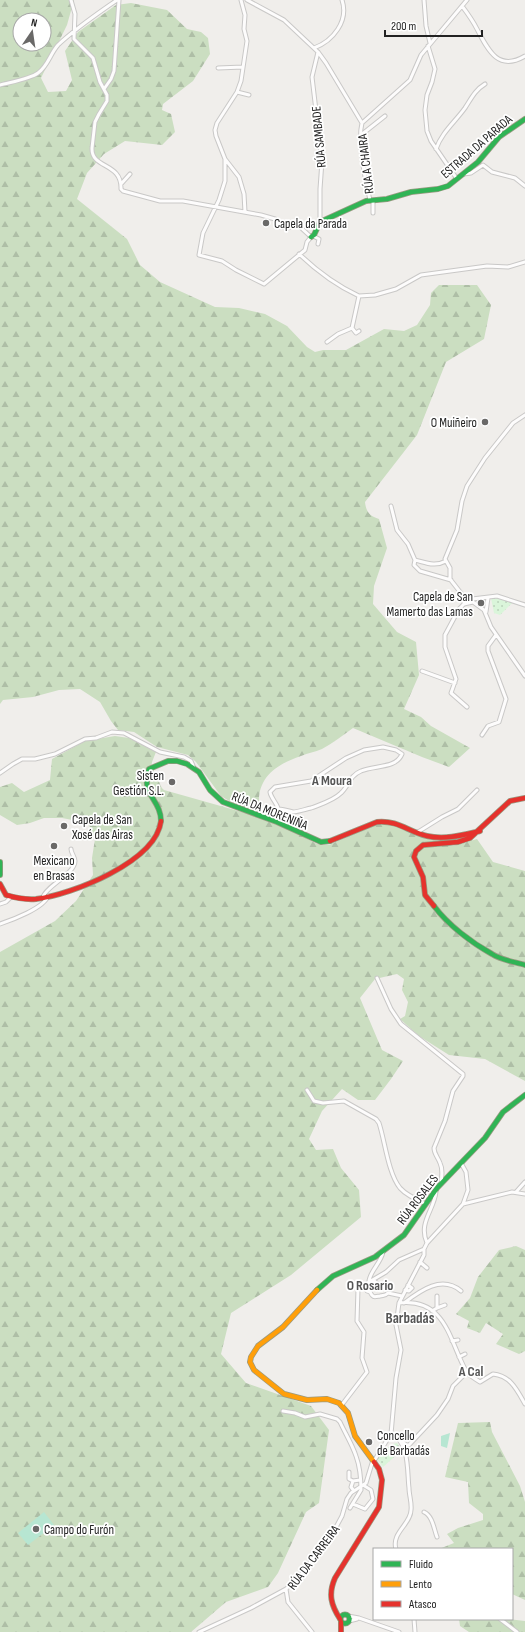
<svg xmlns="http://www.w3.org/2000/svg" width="525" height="1632" font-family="'Sofia Sans Condensed',sans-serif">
	<defs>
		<pattern id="forest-firs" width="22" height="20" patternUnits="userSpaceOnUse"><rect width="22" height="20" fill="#cbdec1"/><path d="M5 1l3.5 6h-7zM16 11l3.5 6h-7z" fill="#aebea6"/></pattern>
		<pattern id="park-dots" width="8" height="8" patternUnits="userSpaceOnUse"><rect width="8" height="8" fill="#daf5da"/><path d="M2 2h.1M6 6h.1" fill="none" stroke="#bbd2bb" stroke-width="1.8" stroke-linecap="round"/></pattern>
	</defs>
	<rect width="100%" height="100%" fill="#f0eeeb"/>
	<path fill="url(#forest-firs)" fill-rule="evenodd" d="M0,0H74L67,25L41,78L48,92L66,91L72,80L65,51L78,32L116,5L131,3L167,10L187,29L201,32L208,38L210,54L193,81L163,104L162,110L171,114L175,132L162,145L125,141L104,154L87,173L77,199L127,239L140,265L160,282L215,307L239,308L265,314L287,326L307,347L315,352L323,350H346L384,329L404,331L417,325L430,305L431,293L439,285H477L491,305L484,339L446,362L417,435L365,502C366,511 369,516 379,519L387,548L374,586L373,604L397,632L416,642L419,675L404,709L421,717L431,726L470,748L449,767L422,757L353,728C343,735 333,743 322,749C315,752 308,753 301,756C274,765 254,780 260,812L236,805L221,796L196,762L188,755L157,747L134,732L118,730L111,721L100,702L80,689L59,690L33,697L3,700L0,704ZM20,20H44V44H20Z
		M115,736L129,738L156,752C151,765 149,765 157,776C160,781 159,786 164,790L263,818L291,830L317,844L329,845L377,824L391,823L418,834L453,846L477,839L493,862L525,871V1081L485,1059L449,1055L419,1036L400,1019L405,1016L408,1002L402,990L404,979L397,974L375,979L360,998L382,1050L403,1061L391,1079L375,1100H358L342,1089L322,1111L309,1139L316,1150L333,1149L341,1168L359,1190L361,1217L291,1275L231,1313L221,1354L246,1383L311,1406L329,1430L319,1503L306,1512L278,1573L268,1587L226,1602L191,1632H0V952L55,921L76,901L93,875L92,858L95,839L88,823L62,818H44L30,823L17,825L0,815V787L12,783L24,792L50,780L52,759L85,741Z
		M516,1246L525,1250V1351L519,1354L496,1344L503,1334L486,1323L480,1333L467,1328L469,1321L456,1314L470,1298L478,1277L499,1250Z
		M490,1422L492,1432L520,1486L525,1502V1600L512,1594V1549H439L454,1543L447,1534L458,1528L483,1520V1514L469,1503L468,1482L445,1477L458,1423Z
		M459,1619H507L525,1621V1632H469L460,1626Z"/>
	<path fill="url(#park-dots)" d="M493,597L513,602L500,615L494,613L491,598Z
		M397,1443L402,1450L383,1467L377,1459L385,1447H393V1444Z"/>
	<path fill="#b7e6d2" d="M450,1433L447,1448L441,1446V1436Z
		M44,1512L54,1525L28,1545L18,1533Z"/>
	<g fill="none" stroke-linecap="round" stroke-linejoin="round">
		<defs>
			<path id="street" d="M71,0L75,14L74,39L93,58L100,82L107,95V101L99,114L95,122L92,148C91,169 122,162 121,189L123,191L160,201H183L261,215L275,219L281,227L288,228L295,224L298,225L311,237L307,242L305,250L264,284L236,270L222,261L199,255L203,233L219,200L225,181V159L216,136L215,130L217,123L237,92L241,81L247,41L244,29L245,15L241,0
				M247,0L284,20L318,52L326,63L362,123
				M424,0L426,26L430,43
				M462,6C468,14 473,21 477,29C488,50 498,72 525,56
				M428,46L435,69L432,82L427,95L425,110L427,131L431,141L457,179
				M314,48C333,41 349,21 342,0
				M318,52L312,77L322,161L320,189V222
				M218,68L243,67
				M0,85C11,82 30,79 38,73C48,66 50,54 58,45C76,28 97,14 117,0
				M104,89L111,79L114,71L119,0
				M237,92L249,95
				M361,135L385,116
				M436,149C442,132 455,122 465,108C471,99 475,90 485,84
				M225,159L239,177L244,194L245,212
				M464,174L471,173L483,165L492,172L515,178L525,186
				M121,184L130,174
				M370,200C365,179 357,143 362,123L410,80L421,55L467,0
				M373,200V213
				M313,236L319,239L318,244
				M299,254C317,271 337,286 359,296
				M352,328L356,333L359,331
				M327,342L338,334L352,328L359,296L375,295L396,289L421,275L487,266L508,267L525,262
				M391,506L397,530L408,544L415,560C427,563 435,567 446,561
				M415,560L414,565L420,571L451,580
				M464,597L472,599L497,596L525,605
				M472,599L473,602L484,610L491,627L525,676
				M464,604V597L450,579V568L445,559L457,530L462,501L467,486L485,458L513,423L525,415
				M486,612L488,598
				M422,671L455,683
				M467,707L451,693L456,679L445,647V635L459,609L464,604L473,602
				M482,735L488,726L499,722L506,699L488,651V646L496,635
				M0,773L13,764L22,759H35L55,754L85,739L96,738L112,732L124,733L160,752L184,757L191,761L194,768
				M261,816C274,805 279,809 293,812C298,812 306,809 311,808C321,804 333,801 341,793C349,786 349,776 361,771C374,765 396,769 402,754L396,750L383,747L364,750L346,758L311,781L275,787L270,792C271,798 276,802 278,808
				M418,832L442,817L458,809L477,790
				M43,897C46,886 75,874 75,861C75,857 71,853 71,849
				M0,904L6,902L10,898
				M0,924C12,920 44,908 48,896
				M377,978L391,1009L401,1024L463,1074V1076L453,1091L445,1121L434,1148C434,1154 438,1157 440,1163C443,1169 442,1176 441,1183
				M307,1090L314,1101L323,1103L344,1101L376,1119L379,1123C385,1141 388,1173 400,1188C406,1195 417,1200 426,1204
				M516,1192L525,1182
				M463,1204L512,1192L525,1194
				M427,1243C418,1223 434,1210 436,1192
				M420,1262L427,1268
				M373,1280L379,1285
				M369,1282L386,1272L399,1260L424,1249L427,1243L463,1204L468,1190L466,1172L461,1163
				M364,1285L367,1291L370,1292C373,1298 374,1297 380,1296C384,1295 385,1296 388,1293L402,1296
				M405,1290L409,1291L412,1288L408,1285
				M399,1303C446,1298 449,1340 466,1371C467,1375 476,1379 480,1382L493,1374C511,1376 517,1390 525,1404
				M404,1303C421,1290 442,1275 461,1291
				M437,1308L445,1305
				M432,1311L437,1308V1296
				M452,1341L458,1340
				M459,1357L465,1354
				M341,1406L367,1372L362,1358L364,1332L357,1321L358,1289L369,1282C369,1272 381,1263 383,1252
				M283,1411L295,1413L305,1417L320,1414L337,1419L340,1422C345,1433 352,1444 356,1456C360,1467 361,1479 361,1490L350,1508
				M391,1434L396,1378L401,1350L396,1325L399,1303L424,1255V1249
				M398,1437L406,1445H409L437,1415L448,1399L453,1386L466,1373
				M374,1461L389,1437L391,1434C410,1441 407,1473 409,1488C409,1495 412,1503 411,1510C411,1524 391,1533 396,1549
				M349,1472V1479L353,1481
				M354,1491L351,1487L353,1481L360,1480
				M353,1504L365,1509L373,1499L371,1490L363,1485
				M424,1512C433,1516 434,1530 437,1537
				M348,1616L359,1618L399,1632
				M414,1619L415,1632
				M500,1619L517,1632
				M349,1621L357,1619
				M199,1632L251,1608L286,1589
				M312,1632L288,1602L286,1589L301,1575L322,1545L335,1529L342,1516L347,1499L351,1493L366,1483L373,1460"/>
			<path id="fast" d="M311,237L314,235L320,222L366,201L387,199L411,192L438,189L448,186L478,162L499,137L525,119
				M161,821C161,799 140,795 149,769L168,761H177L187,764L199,772L210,790L223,802L277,822L321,842L330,841
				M0,862V875
				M434,906C448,925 472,943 492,954C501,960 515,962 525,965
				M317,1290L333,1276L375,1257L404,1235L437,1188L485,1138L503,1112L525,1095
				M340.5 1619a4.5 4.5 0 1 1 9 0a4.5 4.5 0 1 1-9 0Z"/>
			<path id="slow" d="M317,1290L283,1327L258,1346L251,1357L250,1362L254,1370L284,1394L307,1400L327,1399L339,1403L348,1413L355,1436L374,1462"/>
			<path id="jam" d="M330,841L377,822C399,820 408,832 427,836C445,840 463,835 480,831
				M0,884L6,895C16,898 25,900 36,899C71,895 156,862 161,821
				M434,906L425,895L423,877L414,857L416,851L423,845L458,842L470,838L510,801L525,798
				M340,1619C331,1605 328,1594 335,1578L379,1507L382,1480L379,1469L374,1462
				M341,1622V1632"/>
		</defs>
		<use href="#street" stroke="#c9c8c7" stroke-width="5"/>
		<use href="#fast" stroke="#999a82" stroke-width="6"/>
		<use href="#slow" stroke="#999a82" stroke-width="6"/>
		<use href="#jam" stroke="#999a82" stroke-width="6"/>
		<use href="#street" stroke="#fdfcfc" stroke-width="3"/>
		<use href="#fast" stroke="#30b455" stroke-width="4.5"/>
		<use href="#slow" stroke="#ff9f0a" stroke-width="4.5"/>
		<use href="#jam" stroke="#e5322d" stroke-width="4.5"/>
	</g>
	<g fill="#6a6968" stroke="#fff" stroke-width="1.5">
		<circle cx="266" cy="223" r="4"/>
		<circle cx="485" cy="422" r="4"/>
		<circle cx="481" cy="603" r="4"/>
		<circle cx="172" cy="782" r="4"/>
		<circle cx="64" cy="826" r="4"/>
		<circle cx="54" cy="846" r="4"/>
		<circle cx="369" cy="1442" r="4"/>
		<circle cx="36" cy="1529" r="4"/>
	</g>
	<g text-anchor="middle" stroke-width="3.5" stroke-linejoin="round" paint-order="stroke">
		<g font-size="13" fill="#222" stroke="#fff">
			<text transform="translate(318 137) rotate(-95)" y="5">RÚA SAMBADE</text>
			<text transform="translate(476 146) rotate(-41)" y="5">ESTRADA DA PARADA</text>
			<text transform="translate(365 164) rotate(-97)" y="5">RÚA A CHAIRA</text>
			<text transform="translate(270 810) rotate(22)" y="5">RÚA DA MORENIÑA</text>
			<text transform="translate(417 1199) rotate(-53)" y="5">RÚA ROSALES</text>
			<text transform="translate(313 1557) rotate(-53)" y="5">RÚA DA CARREIRA</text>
		</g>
		<g font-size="13" fill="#222" stroke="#fff" text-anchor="start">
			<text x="274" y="228">Capela da Parada</text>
			<text x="477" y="427" text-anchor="end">O Muiñeiro</text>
			<text x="473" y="601" text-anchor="end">Capela de San<tspan x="473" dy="15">Mamerto das Lamas</tspan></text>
			<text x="164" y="780" text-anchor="end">Sisten<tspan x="164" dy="15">Gestión S.L.</tspan></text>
			<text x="72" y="824">Capela de San<tspan x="72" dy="15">Xosé das Airas</tspan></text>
			<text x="54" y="865" text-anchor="middle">Mexicano<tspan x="54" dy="15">en Brasas</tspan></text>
			<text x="377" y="1440">Concello<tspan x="377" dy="15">de Barbadás</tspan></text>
			<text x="44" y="1534">Campo do Furón</text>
		</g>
		<g font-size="14" font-weight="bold" fill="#555" stroke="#fff">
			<text x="332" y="785">A Moura</text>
			<text x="370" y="1290">O Rosario</text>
			<text x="471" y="1376">A Cal</text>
		</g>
		<g font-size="15" font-weight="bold" fill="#555" stroke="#fff">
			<text x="410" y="1323">Barbadás</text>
		</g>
	</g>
	<rect x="373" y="1548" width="140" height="72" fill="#ffffff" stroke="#a7a7a7"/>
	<rect x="381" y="1561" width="20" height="6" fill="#30b455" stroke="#a7a7a7"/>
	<text x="409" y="1568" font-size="12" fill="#222222">Fluido</text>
	<rect x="381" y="1581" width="20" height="6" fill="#ff9f0a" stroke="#a7a7a7"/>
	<text x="409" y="1588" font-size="12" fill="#222222">Lento</text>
	<rect x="381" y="1601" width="20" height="6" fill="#e5322d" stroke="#a7a7a7"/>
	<text x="409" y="1608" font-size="12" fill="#222222">Atasco</text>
	<g transform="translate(32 32) rotate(13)"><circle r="19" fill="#ffffff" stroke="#a7a7a7"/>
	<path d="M0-3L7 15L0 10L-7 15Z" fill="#6a6968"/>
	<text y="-6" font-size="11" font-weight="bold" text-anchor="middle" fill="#222222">N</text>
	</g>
	<path d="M385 30v6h97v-6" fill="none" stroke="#222222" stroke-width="2"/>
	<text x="391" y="30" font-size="12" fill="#222222" stroke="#ffffff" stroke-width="3" paint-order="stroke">200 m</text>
</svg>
